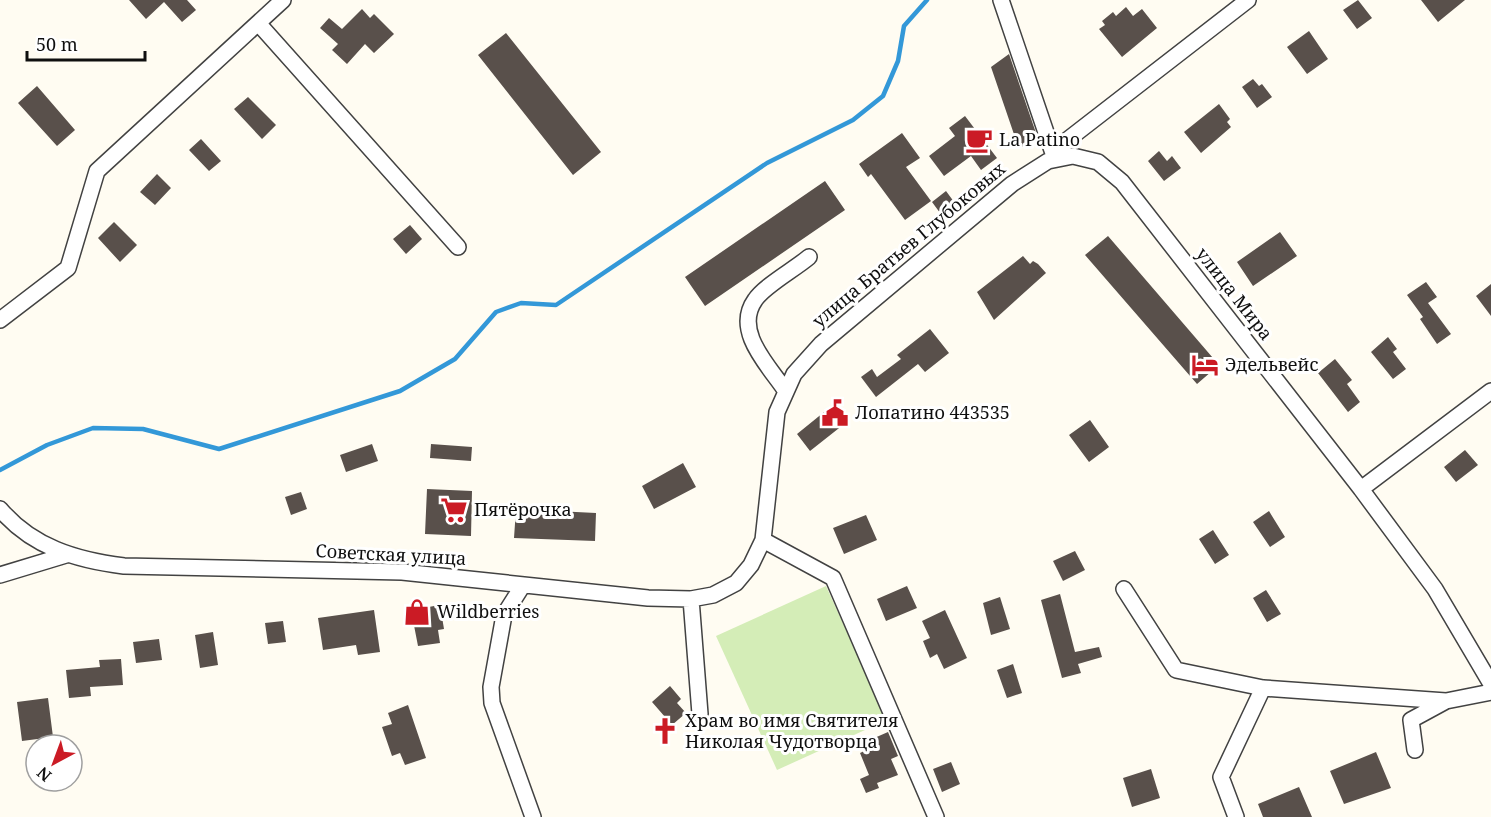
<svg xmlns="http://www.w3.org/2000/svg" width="1491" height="817" font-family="'Noto Serif',serif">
	<rect width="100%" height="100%" fill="#fffcf2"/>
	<path fill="#d4edb7" d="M826,586L887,720L777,770L716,636Z"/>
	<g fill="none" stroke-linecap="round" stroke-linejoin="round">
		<path stroke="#3398d8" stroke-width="4.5" d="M0,470L47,445L93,428L143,429L219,449L400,391L455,359L496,312L521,303L556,305L767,163L853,120L883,96L898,61L904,26L927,0"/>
	</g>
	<path fill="#59504b" d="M129,0H187L196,10L182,22L164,2L146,19Z
		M1358,0L1372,18L1357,29L1343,10Z
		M1421,0H1465L1438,22Z
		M1126,7L1133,16L1142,9L1157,28L1122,57L1099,29L1105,25L1102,21L1113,12L1116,16Z
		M362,9L370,18L374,14L394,34L374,53L365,44L347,64L332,50L338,44L320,28L329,18L342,29Z
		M1309,31L1328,59L1307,74L1287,47Z
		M506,33L601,152L573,175L478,55Z
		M1009,54L1037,136L1019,149L991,67Z
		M1253,79L1259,86L1262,84L1272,97L1257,108L1242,87Z
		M37,86L75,130L57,146L18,103Z
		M248,97L276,125L262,139L234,109Z
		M1219,104L1230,119L1227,122L1231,127L1201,153L1184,132Z
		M965,116L997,158L981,170L971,156L944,176L929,156L955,136L949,128Z
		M902,133L920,158L906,167L931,201L905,220L871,174L868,177L859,164Z
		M201,139L221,161L209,171L189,150Z
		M1159,151L1167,161L1172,156L1181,168L1164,181L1148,161Z
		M157,174L171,188L155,205L140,192Z
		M825,181L845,210L705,306L685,277Z
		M946,191L960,210L946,221L932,202Z
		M114,222L137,245L120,262L98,238Z
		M410,225L422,239L406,254L393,239Z
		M1280,232L1297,256L1253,286L1237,262Z
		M1108,236L1219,365L1197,384L1085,255Z
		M1023,256L1030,264L1033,261L1038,264L1046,273L994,320L977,292Z
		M1426,282L1437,297L1428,303L1451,334L1437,344L1420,319L1423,317L1407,295Z
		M1491,284V316L1476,296Z
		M930,329L949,353L925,372L918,364L876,397L861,377L872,369L877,377L901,359L897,355Z
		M1388,337L1397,349L1393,352L1406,369L1393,379L1371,352Z
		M1335,359L1352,380L1347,384L1360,402L1348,412L1318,373Z
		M834,404L848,421L810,451L797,434Z
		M1090,420L1109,447L1089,462L1069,435Z
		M372,444L378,461L346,472L340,455Z
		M431,444L472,447L471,461L430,458Z
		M1465,450L1478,465L1456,482L1444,467Z
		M683,463L696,487L654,509L642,486Z
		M427,489L472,491L471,536L425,534Z
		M301,492L307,509L291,515L285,497Z
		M516,509L596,513L595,541L514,538Z
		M1269,511L1285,537L1270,547L1253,522Z
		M866,515L877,540L844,554L833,528Z
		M1213,530L1229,555L1215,564L1199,539Z
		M1075,551L1085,570L1063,581L1053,561Z
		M907,586L917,608L886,621L877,599Z
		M1266,590L1281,614L1267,622L1253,598Z
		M1060,594L1075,652L1099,647L1102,657L1078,664L1081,673L1062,678L1041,600Z
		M1000,597L1010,629L991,635L983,603Z
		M440,605L444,629L438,630L440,643L418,646L411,610Z
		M374,610L380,652L358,655L356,645L323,650L318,618Z
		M945,610L967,658L944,669L937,654L930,658L923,641L930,638L922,621Z
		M283,621L286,642L268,644L265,623Z
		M213,632L218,665L200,668L195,635Z
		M159,639L162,660L136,663L133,642Z
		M121,659L123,685L90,687L91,696L69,698L66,670L100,667L99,660Z
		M1013,664L1022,693L1007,698L997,670Z
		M670,686L681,699L677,703L686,713L672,725L652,702Z
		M48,698L53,737L22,741L17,702Z
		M408,705L426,758L405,765L400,753L392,756L382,727L392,724L388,713Z
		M888,732L898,756L891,759L898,775L877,783L879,788L866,793L860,779L869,775L860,753L875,746L872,739Z
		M1376,752L1391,788L1344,804L1330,771Z
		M951,762L960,784L942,792L933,769Z
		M1151,769L1160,798L1132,807L1123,778Z
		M1299,787L1312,817H1263L1258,804Z"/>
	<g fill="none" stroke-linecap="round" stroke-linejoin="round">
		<defs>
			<path id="minor" d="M1001,0L1055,159
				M258,23L458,247
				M1055,159L1066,141L1248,0
				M0,320L68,268L97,171L283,0
				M785,390C769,366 733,331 755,300C764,286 795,269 809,257
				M1361,489L1491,391
				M0,509C32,547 76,560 124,566L402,572L648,598L691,599L713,595L736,583L751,565L763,540L777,412L794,374L821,344L1012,184L1048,161L1073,156L1098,162L1122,182L1361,489L1435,589L1491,684
				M763,540L833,578L936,817
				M0,575L66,555
				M523,585L504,615L491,687L492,703L533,817
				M1124,589L1176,670L1263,688L1446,701L1491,692
				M691,599L700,714
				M1415,750L1411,720L1446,701
				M1236,817L1221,777L1263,688"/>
		</defs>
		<use href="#minor" stroke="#424242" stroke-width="18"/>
		<use href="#minor" stroke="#fff" stroke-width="15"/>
	</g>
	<defs>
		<symbol id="cafe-bare" viewBox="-9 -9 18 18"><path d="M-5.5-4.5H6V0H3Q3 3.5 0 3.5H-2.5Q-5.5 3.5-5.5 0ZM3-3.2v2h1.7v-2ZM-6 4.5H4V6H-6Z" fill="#cb1b25" stroke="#fff" stroke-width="2.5" paint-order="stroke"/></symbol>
		<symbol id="hotel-bare" viewBox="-9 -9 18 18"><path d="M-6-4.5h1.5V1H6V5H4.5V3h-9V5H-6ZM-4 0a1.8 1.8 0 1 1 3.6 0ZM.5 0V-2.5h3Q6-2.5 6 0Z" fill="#cb1b25" stroke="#fff" stroke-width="2.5" paint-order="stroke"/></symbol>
		<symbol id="civic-bare" viewBox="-9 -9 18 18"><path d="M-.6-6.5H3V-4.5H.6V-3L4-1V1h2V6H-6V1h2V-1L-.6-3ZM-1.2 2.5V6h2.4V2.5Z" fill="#cb1b25" stroke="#fff" stroke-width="2.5" paint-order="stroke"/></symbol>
		<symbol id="supermarket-bare" viewBox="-9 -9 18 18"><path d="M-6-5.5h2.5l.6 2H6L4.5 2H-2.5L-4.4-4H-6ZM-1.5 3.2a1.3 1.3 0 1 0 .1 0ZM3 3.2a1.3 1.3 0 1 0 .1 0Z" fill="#cb1b25" stroke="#fff" stroke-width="2.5" paint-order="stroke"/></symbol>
		<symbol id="shop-bare" viewBox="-9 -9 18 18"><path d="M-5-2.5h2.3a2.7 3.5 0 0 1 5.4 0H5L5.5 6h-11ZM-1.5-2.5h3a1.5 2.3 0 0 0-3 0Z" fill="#cb1b25" stroke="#fff" stroke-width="2.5" paint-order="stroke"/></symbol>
		<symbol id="church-bare" viewBox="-9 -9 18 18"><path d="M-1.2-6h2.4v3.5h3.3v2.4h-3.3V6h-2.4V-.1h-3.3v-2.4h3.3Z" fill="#cb1b25" stroke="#fff" stroke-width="2.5" paint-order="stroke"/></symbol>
	</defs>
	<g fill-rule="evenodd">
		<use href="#cafe-bare" x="960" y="121" width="38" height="38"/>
		<use href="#hotel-bare" x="1186" y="346" width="38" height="38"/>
		<use href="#civic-bare" x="816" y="394" width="38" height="38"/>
		<use href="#supermarket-bare" x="435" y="491" width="38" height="38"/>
		<use href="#shop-bare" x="398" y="593" width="38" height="38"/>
		<use href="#church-bare" x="646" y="712" width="38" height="38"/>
	</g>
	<g text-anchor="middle" stroke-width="6" stroke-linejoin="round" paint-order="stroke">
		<g font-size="18" fill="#0f0f0f" stroke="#fff" text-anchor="start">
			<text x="999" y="146">La Patino</text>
			<text x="1225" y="371">Эдельвейс</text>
			<text x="855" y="419">Лопатино 443535</text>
			<text x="474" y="516">Пятёрочка</text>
			<text x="437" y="618">Wildberries</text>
			<text x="685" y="727">Храм во имя Святителя<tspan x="685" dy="21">Николая Чудотворца</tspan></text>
		</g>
		<g font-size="18" fill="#0f0f0f" stroke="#fff">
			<text transform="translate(909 245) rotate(-40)" y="6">улица Братьев Глубоковых</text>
			<text transform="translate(1234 294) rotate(52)" y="6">улица Мира</text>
			<text transform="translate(391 555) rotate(3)" y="6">Советская улица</text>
		</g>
	</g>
	<g transform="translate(54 763) rotate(221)"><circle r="28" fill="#ffffff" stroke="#9f9f9f" stroke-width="1.5"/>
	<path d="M0-4.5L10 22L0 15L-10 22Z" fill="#cb1b25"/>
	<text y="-9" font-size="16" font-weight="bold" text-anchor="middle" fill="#0f0f0f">N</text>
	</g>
	<path d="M27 51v9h118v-9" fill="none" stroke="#0f0f0f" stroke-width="3"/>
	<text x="36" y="51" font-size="18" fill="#0f0f0f" stroke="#ffffff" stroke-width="4.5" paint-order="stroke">50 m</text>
</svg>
